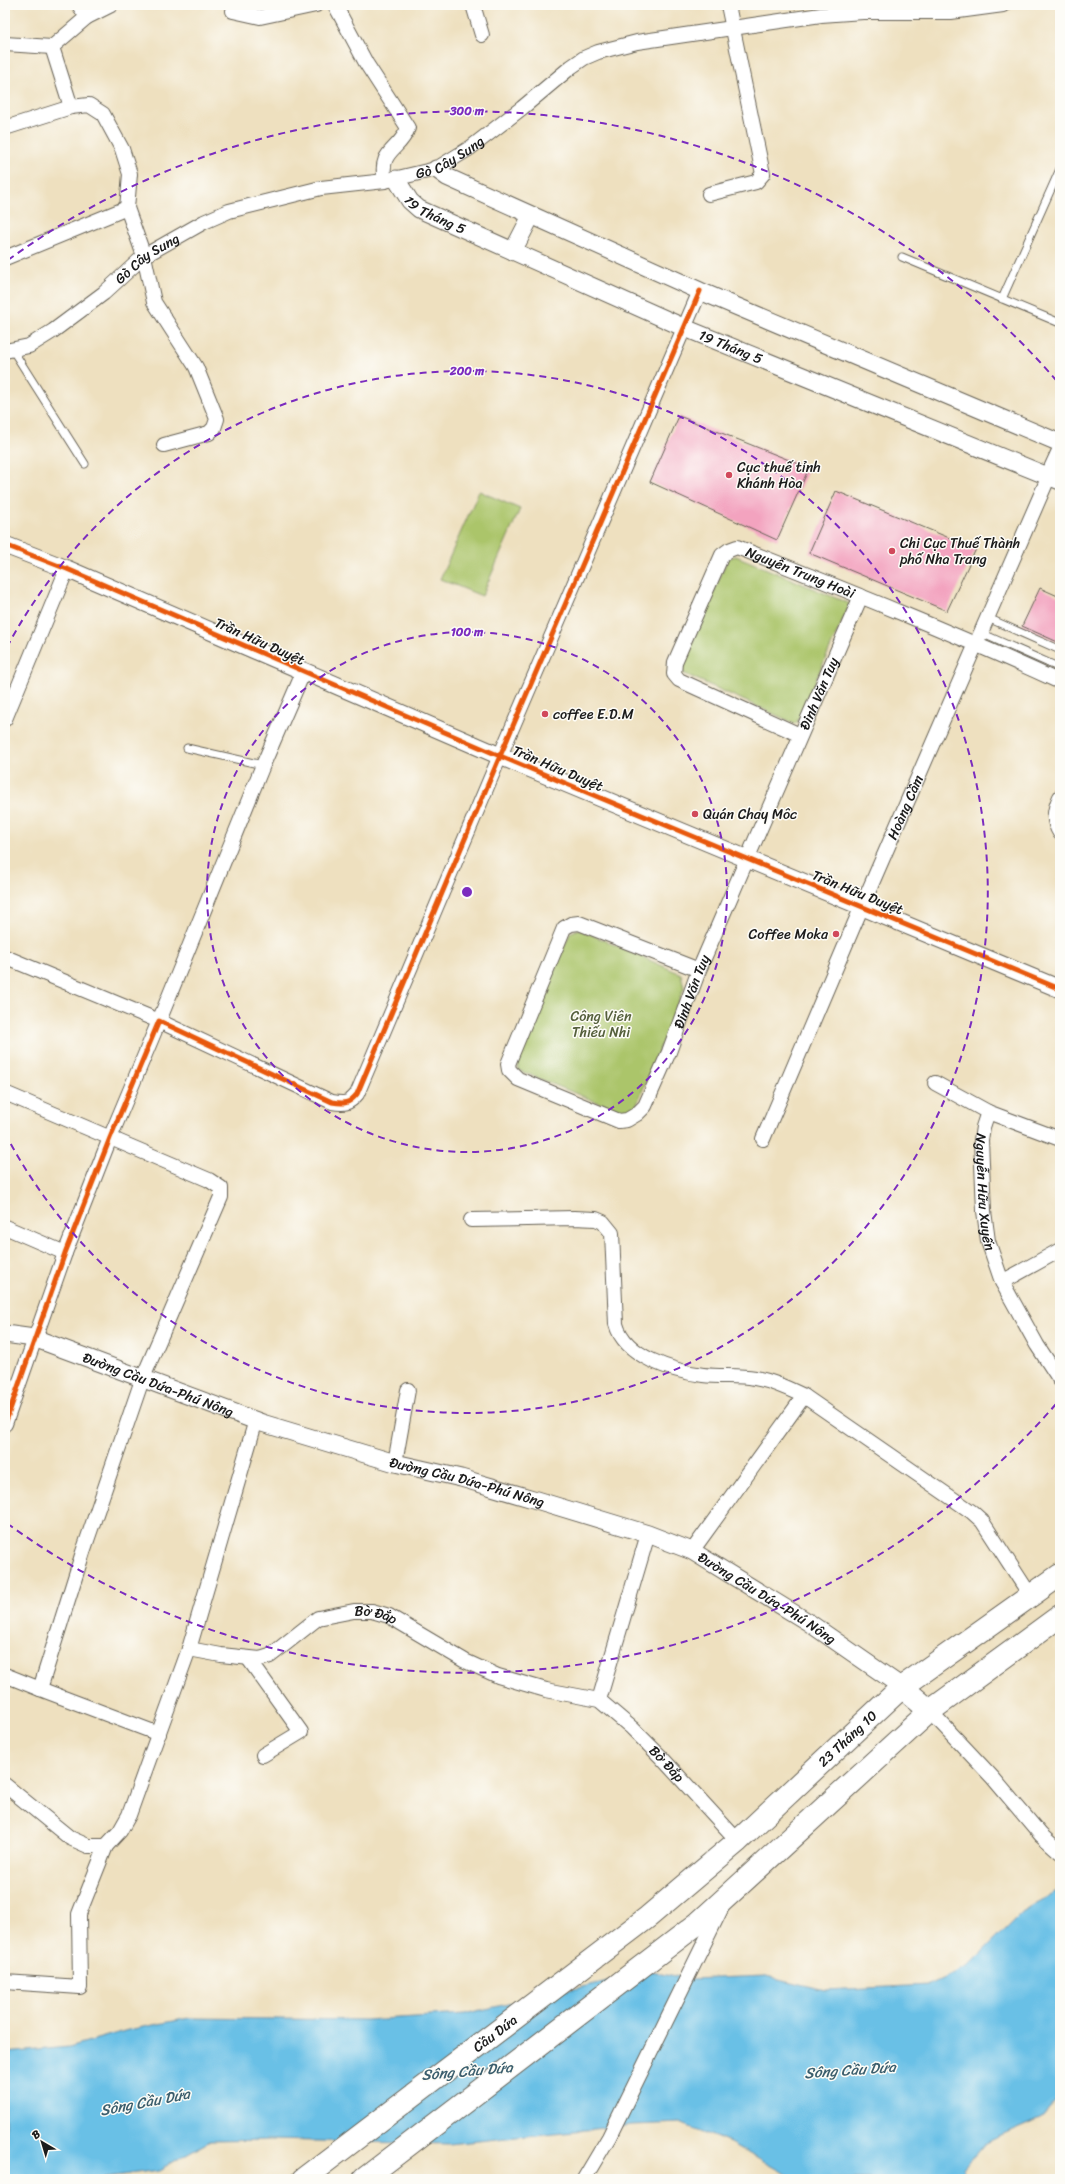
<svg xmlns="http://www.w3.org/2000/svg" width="1065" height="2184" font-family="Sriracha,sans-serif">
	<rect width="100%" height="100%" fill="#fdfcf7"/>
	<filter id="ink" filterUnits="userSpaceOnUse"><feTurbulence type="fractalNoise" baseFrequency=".025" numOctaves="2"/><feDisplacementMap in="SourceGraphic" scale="8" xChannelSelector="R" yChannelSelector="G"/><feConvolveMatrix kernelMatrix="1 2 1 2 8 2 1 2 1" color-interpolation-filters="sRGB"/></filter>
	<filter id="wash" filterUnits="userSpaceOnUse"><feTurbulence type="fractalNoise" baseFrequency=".012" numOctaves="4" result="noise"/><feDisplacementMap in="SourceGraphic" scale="16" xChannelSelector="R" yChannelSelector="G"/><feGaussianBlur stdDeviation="0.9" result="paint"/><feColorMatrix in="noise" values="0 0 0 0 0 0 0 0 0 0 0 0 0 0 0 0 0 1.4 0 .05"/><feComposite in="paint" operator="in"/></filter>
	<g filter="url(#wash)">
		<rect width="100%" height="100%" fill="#eee0bf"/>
		<path fill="#abc56b" stroke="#647044" d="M479,491L520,509L482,596L440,579Z
			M736,556L850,604L796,724L683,673L682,667L728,558Z
			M578,929L681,974L684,988L637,1104L632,1110L621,1112L518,1070V1059L570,933Z"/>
		<path fill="#69c0e6" stroke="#426e81" d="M1060,1889V2097L1042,2118L985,2143L964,2168L966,2179H794L730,2143L680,2123L632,2125L449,2144L272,2140L210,2141L159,2170L92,2179H5V2053L69,2047L128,2030L189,2018L366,2020L464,2014L652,1971L689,1979L766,1976L825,1990L929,1985L967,1967L1021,1913Z"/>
		<g id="blocks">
			<path fill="#f3a3bf" d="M679,416L809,468L777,540L650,482Z
				M836,491L976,549L947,611L809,553Z
				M1040,588L1060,597V643L1022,626Z"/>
		</g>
	</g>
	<g filter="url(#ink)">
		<use href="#blocks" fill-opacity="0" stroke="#666155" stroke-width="1"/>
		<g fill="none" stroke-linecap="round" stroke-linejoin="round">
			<defs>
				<path id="service" d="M902,257L1060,323
					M1002,299L1060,169
					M12,349L85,464
					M988,618L1060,650
					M981,633L1060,668
					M187,748L263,765"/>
				<g id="minor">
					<path d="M335,5L366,63L408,128C400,151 378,149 385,181"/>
					<path d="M473,5L482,35"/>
					<path d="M233,11L260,17L316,5"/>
					<path d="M87,17L111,5"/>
					<path d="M5,44L52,47"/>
					<path d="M71,107L52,47L87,17L79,5"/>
					<path d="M5,128L71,107L89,105L103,114L122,149L130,174L127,208L144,256L154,302L196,367L217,419L214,428L209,433L164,445"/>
					<path d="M709,194L756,182L763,174L728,5"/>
					<path d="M5,258L127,208"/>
					<path id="s1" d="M5,351L29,346L53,331L104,293L144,256L204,222L229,211L321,188L385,181L436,169L470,148L522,108L571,67L584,58L598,52L637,42L821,15L863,12H951L1003,5"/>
					<path d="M5,719L67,569"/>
					<path id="s2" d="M800,735L679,680L674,674L675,662L722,555L729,550L737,547C846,590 954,633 1060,682"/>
					<path d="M1060,797C1054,810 1052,821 1060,833"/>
					<path d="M5,957L159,1021L263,765L303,673"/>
					<path id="s3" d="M699,970L579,923L571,924L564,928L508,1064L509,1070L518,1079L619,1121L627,1120L637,1114L645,1106L669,1052L699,970L861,596"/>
					<path d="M935,1083L988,1112"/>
					<path d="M5,1093L209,1180L221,1188V1197L142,1380L83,1552L40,1689L159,1734"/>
					<path id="s4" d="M763,1139L862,906L1049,476"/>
					<path id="s5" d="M1060,1139L988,1112L983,1127L981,1140L984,1211L988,1241L1002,1282L1060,1250"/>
					<path d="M471,1220L574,1218L596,1219L603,1222L612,1233L616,1324C625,1357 673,1371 703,1375C721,1377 738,1375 755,1378C773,1381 789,1389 804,1396"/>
					<path d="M5,1227L65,1253"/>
					<path d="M1002,1282L1037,1345L1060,1380"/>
					<path id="s6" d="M256,1420L189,1649L221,1655L260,1659L270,1656L318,1618L354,1611H372L389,1616L465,1661L498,1676L546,1690L599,1700L632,1728L660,1756L738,1841"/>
					<path d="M5,1424L65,1253L110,1138L159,1021L332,1102C344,1104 349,1104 357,1094L500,756L700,291"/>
					<path d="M395,1463L408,1390"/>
					<path d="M692,1551L804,1396L972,1512L982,1521L1030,1595"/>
					<path d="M248,1658L301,1732L263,1755"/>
					<path d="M5,1675L40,1689"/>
					<path d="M599,1700L648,1534"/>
					<path d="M930,1711L993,1778L1041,1835L1060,1852"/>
					<path d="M5,1785L70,1838L88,1846H106L120,1831L129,1815L189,1649"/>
					<path d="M5,1982L80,1987L79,1914L106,1846"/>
					<path d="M584,2179L609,2137L722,1907"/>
				</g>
				<g id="tertiary">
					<path d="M436,169L447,177L700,291L1060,443"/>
					<path id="s7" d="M396,179L410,201L419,209L685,328L1060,481"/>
					<path d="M513,251L531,216"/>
					<path d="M1049,476L1060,452"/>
					<path d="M5,545L67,569L500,756L1060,989"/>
					<path id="s8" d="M5,1334L34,1338L262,1423L395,1463L461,1478L533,1499L648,1534L692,1551L808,1622L902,1687"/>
				</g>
				<g id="primary">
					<path d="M902,1687L930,1711"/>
					<path id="s9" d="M303,2179L648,1917L738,1841L902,1687L1060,1575"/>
					<path d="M364,2179L697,1924L930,1711L1060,1616"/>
				</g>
			</defs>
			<use href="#service" stroke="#666155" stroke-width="9"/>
			<use href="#minor" stroke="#666155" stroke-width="16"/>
			<use href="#tertiary" stroke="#666155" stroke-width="19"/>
			<use href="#primary" stroke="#666155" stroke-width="24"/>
			<use href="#service" stroke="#fff" stroke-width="7"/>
			<use href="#minor" stroke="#fff" stroke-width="14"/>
			<use href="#tertiary" stroke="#fff" stroke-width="17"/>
			<use href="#primary" stroke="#fff" stroke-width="22"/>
			<defs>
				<path id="cycleway" d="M5,545L67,569L500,756L1060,989
					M5,1424L65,1253L110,1138L159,1021L332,1102C344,1104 349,1104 357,1094L500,756L700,291"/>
			</defs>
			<use href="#cycleway" stroke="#fdfcf7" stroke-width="8"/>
			<use href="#cycleway" stroke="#e8590c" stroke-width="5"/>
		</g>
	</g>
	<g fill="none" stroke="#7b2cbf" stroke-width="2" stroke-dasharray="7 5">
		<circle cx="467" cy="892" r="260"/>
		<path d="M7 647A521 521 0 1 1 7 1137"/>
		<path d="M1056 1404A781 781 0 0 1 8 1524M8 260A781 781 0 0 1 1056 380"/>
	</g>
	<g fill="#d1495b" stroke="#fdfcf7" stroke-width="1.5">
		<circle cx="729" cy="475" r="4"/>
		<circle cx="892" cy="551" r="4"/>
		<circle cx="545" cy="714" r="4"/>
		<circle cx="695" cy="814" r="4"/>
		<circle cx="836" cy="934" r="4"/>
	</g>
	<g text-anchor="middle" stroke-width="3" stroke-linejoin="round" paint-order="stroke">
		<g font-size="14" fill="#1c1c1c" stroke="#fdfcf7">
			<text dy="5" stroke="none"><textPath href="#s1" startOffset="496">Gò Cây Sung</textPath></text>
			<text dy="5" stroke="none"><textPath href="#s7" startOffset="55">19 Tháng 5</textPath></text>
			<text dy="5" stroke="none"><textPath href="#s1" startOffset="172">Gò Cây Sung</textPath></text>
			<text dy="5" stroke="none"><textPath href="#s7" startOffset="379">19 Tháng 5</textPath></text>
			<text dy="5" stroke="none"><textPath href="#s2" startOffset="355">Nguyễn Trung Hoài</textPath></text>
			<text transform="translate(260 641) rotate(24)" y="5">Trần Hữu Duyệt</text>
			<text dy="5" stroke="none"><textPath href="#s3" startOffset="899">Đinh Văn Tuy</textPath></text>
			<text transform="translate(558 768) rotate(23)" y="5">Trần Hữu Duyệt</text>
			<text dy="5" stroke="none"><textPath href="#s4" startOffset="361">Hoàng Cầm</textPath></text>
			<text transform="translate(858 892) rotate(22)" y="5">Trần Hữu Duyệt</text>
			<text dy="5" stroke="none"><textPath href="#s3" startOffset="575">Đinh Văn Tuy</textPath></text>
			<text dy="5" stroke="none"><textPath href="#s5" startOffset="158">Nguyễn Hữu Xuyến</textPath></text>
			<text dy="5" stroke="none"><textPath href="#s8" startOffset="162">Đường Cầu Dứa-Phú Nông</textPath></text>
			<text dy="5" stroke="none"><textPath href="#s8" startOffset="486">Đường Cầu Dứa-Phú Nông</textPath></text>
			<text dy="5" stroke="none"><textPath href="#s8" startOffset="810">Đường Cầu Dứa-Phú Nông</textPath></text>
			<text dy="5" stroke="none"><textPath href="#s6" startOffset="441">Bờ Đắp</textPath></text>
			<text dy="5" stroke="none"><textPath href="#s9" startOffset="701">23 Tháng 10</textPath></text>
			<text dy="5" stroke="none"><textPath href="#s6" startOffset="776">Bờ Đắp</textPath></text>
			<text dy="5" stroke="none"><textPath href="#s9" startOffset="241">Cầu Dứa</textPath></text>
		</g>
		<g font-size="14" fill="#1c1c1c" stroke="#fdfcf7" text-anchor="start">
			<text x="737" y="472">Cục thuế tỉnh<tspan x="737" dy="16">Khánh Hòa</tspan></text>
			<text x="900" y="548">Chi Cục Thuế Thành<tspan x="900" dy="16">phố Nha Trang</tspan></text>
			<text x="553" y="719">coffee E.D.M</text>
			<text x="703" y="819">Quán Chay Môc</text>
			<text x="828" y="939" text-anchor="end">Coffee Moka</text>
		</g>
		<g font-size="14" fill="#55603c" stroke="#fdfcf7">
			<text x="601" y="1021">Công Viên<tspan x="601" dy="16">Thiếu Nhi</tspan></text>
		</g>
		<g font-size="15" font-style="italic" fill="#3b5e6d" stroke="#fdfcf7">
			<text transform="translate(850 2070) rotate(-4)" y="5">Sông Cầu Dứa</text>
			<text transform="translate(467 2071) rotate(-5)" y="5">Sông Cầu Dứa</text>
			<text transform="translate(145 2102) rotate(-11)" y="5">Sông Cầu Dứa</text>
		</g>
	</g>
	<circle cx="467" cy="892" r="6" fill="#7b2cbf" stroke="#fdfcf7" stroke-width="2"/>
	<g font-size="12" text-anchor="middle" font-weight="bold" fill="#7b2cbf" stroke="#fdfcf7" stroke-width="3" stroke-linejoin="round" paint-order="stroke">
		<text x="467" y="115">300 m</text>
		<text x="467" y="375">200 m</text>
		<text x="467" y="636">100 m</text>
	</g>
	<rect width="1065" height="2184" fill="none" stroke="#fdfcf7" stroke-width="20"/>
	<g transform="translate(42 2142) rotate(322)" stroke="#fdfcf7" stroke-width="3" paint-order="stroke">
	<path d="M0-3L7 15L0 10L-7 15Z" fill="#1c1c1c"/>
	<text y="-6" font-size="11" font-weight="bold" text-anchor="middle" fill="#1c1c1c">B</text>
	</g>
</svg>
